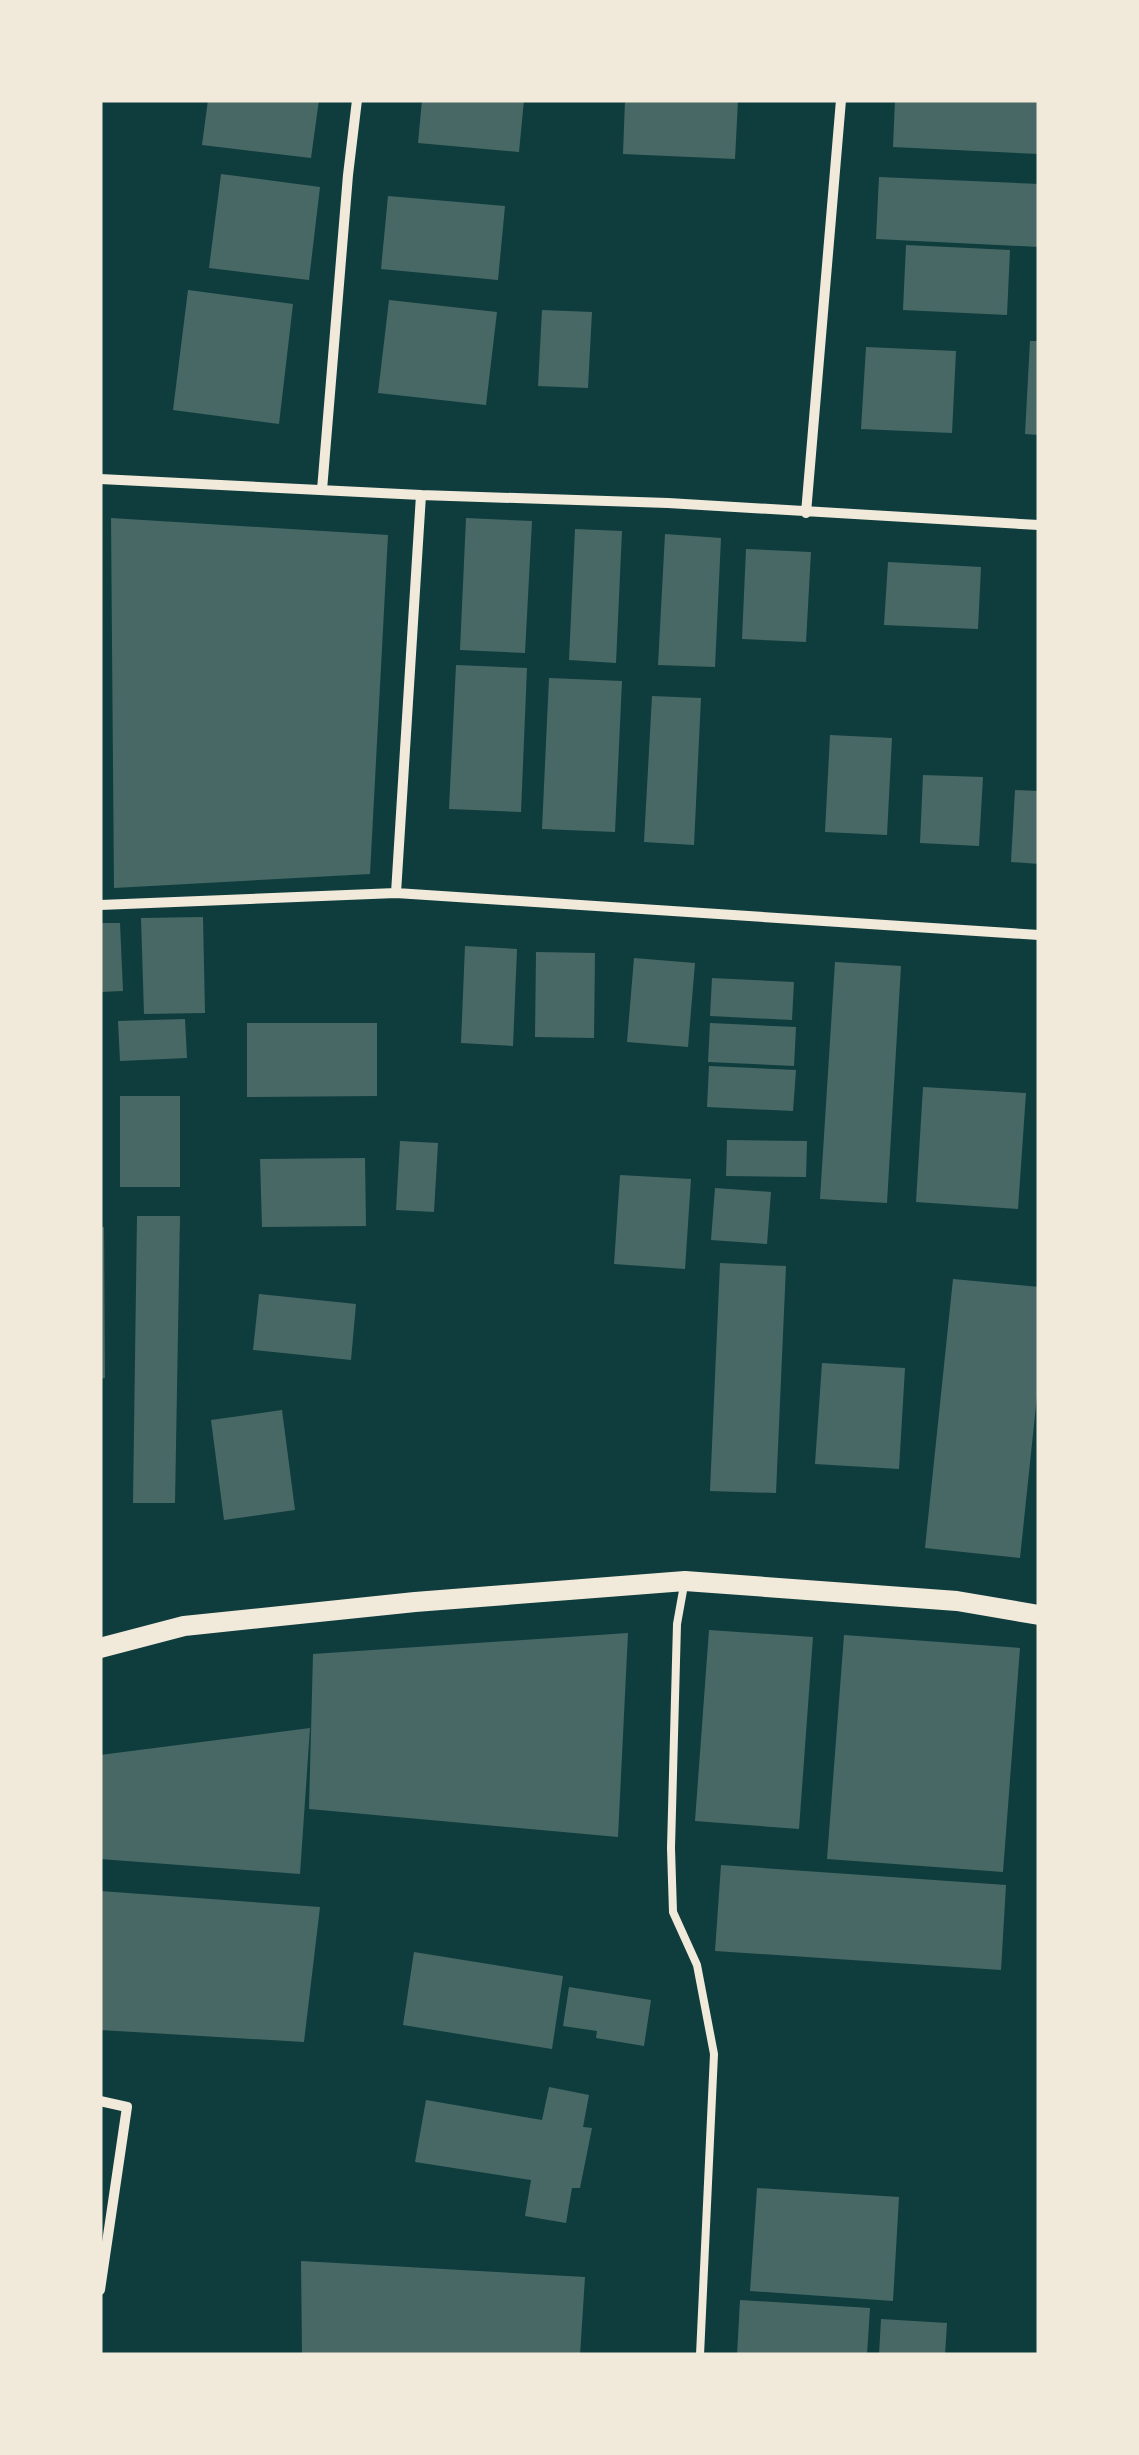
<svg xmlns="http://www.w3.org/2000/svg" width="1139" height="2455" font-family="'Source Sans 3',sans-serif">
	<rect width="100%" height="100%" fill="#0f3d3e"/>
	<path fill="#486865" d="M208,100H319L311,158L202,145Z
		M422,100H524L519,152L418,143Z
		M625,100H738L735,159L623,154Z
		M895,100H1039V154L893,147Z
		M221,174L320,187L309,280L209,268Z
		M879,177L1039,184V247L876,239Z
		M388,196L505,206L498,280L381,269Z
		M906,245L1010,250L1007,315L903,310Z
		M188,290L293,304L279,424L173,410Z
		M389,300L497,312L486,405L378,393Z
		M542,310L592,312L588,388L538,386Z
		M1030,341H1039V435L1025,434Z
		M866,347L956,351L952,433L861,429Z
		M111,518L388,535L370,874L114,888Z
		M466,518L532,521L525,653L460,650Z
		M575,529L622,531L616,663L569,660Z
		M665,534L721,538L715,667L658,665Z
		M746,549L811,552L806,642L742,639Z
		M888,562L981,567L978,629L884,625Z
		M456,665L527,668L521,812L449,809Z
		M549,678L622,681L615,832L542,829Z
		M652,696L701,698L694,845L644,842Z
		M830,735L892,738L887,835L825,832Z
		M923,775L983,777L979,846L920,843Z
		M1015,790L1039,791V864L1011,862Z
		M203,917L205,1013L144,1014L141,918Z
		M100,923H120L123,991L100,992Z
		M465,946L517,949L513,1046L461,1043Z
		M536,952L595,953L594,1038L535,1037Z
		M634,958L695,963L688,1047L627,1042Z
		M835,962L901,966L887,1203L820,1199Z
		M712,978L794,982L792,1020L710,1016Z
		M185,1019L187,1058L120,1061L118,1021Z
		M247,1023H377V1096L247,1097Z
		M710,1023L796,1027L794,1066L708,1062Z
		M709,1066L796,1070L793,1111L707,1107Z
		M923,1087L1026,1093L1018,1209L916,1202Z
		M120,1096H180V1187H120Z
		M727,1140L807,1141L806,1177L726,1176Z
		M400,1141L438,1143L434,1212L396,1210Z
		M365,1158L366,1226L262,1227L260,1159Z
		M620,1175L691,1179L685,1269L614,1264Z
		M715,1188L771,1192L767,1244L711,1240Z
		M137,1216H180L175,1503H133Z
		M100,1227H104L105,1378L100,1379Z
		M720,1263L786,1266L776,1493L710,1491Z
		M953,1279L1039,1287V1377L1020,1558L925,1548Z
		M259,1294L356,1304L351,1360L253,1350Z
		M822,1363L905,1368L899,1469L815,1464Z
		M282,1410L295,1510L224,1520L211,1420Z
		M709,1630L813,1637L799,1829L695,1821Z
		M628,1633L618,1837L309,1809L313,1654Z
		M844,1635L1020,1648L1003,1872L827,1859Z
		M310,1728L300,1874L100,1859V1755Z
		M721,1865L1006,1885L1001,1970L715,1951Z
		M100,1891L320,1907L304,2042L100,2030Z
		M414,1952L563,1976L552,2049L403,2025Z
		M569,1987L651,2000L644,2046L596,2038L597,2031L563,2026Z
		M549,2087L589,2095L583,2127L592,2128L580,2188H572L566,2223L525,2216L531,2180L415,2162L426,2100L542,2120Z
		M757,2188L899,2197L893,2301L750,2291Z
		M301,2261L585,2277L580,2355H302Z
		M740,2300L870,2308L867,2355H737Z
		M881,2319L947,2323L945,2355H879Z"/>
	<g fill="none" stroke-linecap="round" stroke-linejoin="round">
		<path stroke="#f1e9da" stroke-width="8" d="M684,1585L677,1624L671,1848L673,1912L697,1965L714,2054L700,2355"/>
		<path stroke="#f1e9da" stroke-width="10" d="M100,479L421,495L668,503L1039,525
			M322,490L348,175L357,100
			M806,513L841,100
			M396,893L421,495
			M100,905L396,893L1039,935
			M100,2101L127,2107L100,2290"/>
		<path stroke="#f1e9da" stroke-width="20" d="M100,1648L184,1626L415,1602L685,1581L957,1601L1039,1615"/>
	</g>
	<rect width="1139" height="2455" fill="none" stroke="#f1e9da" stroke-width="205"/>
</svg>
